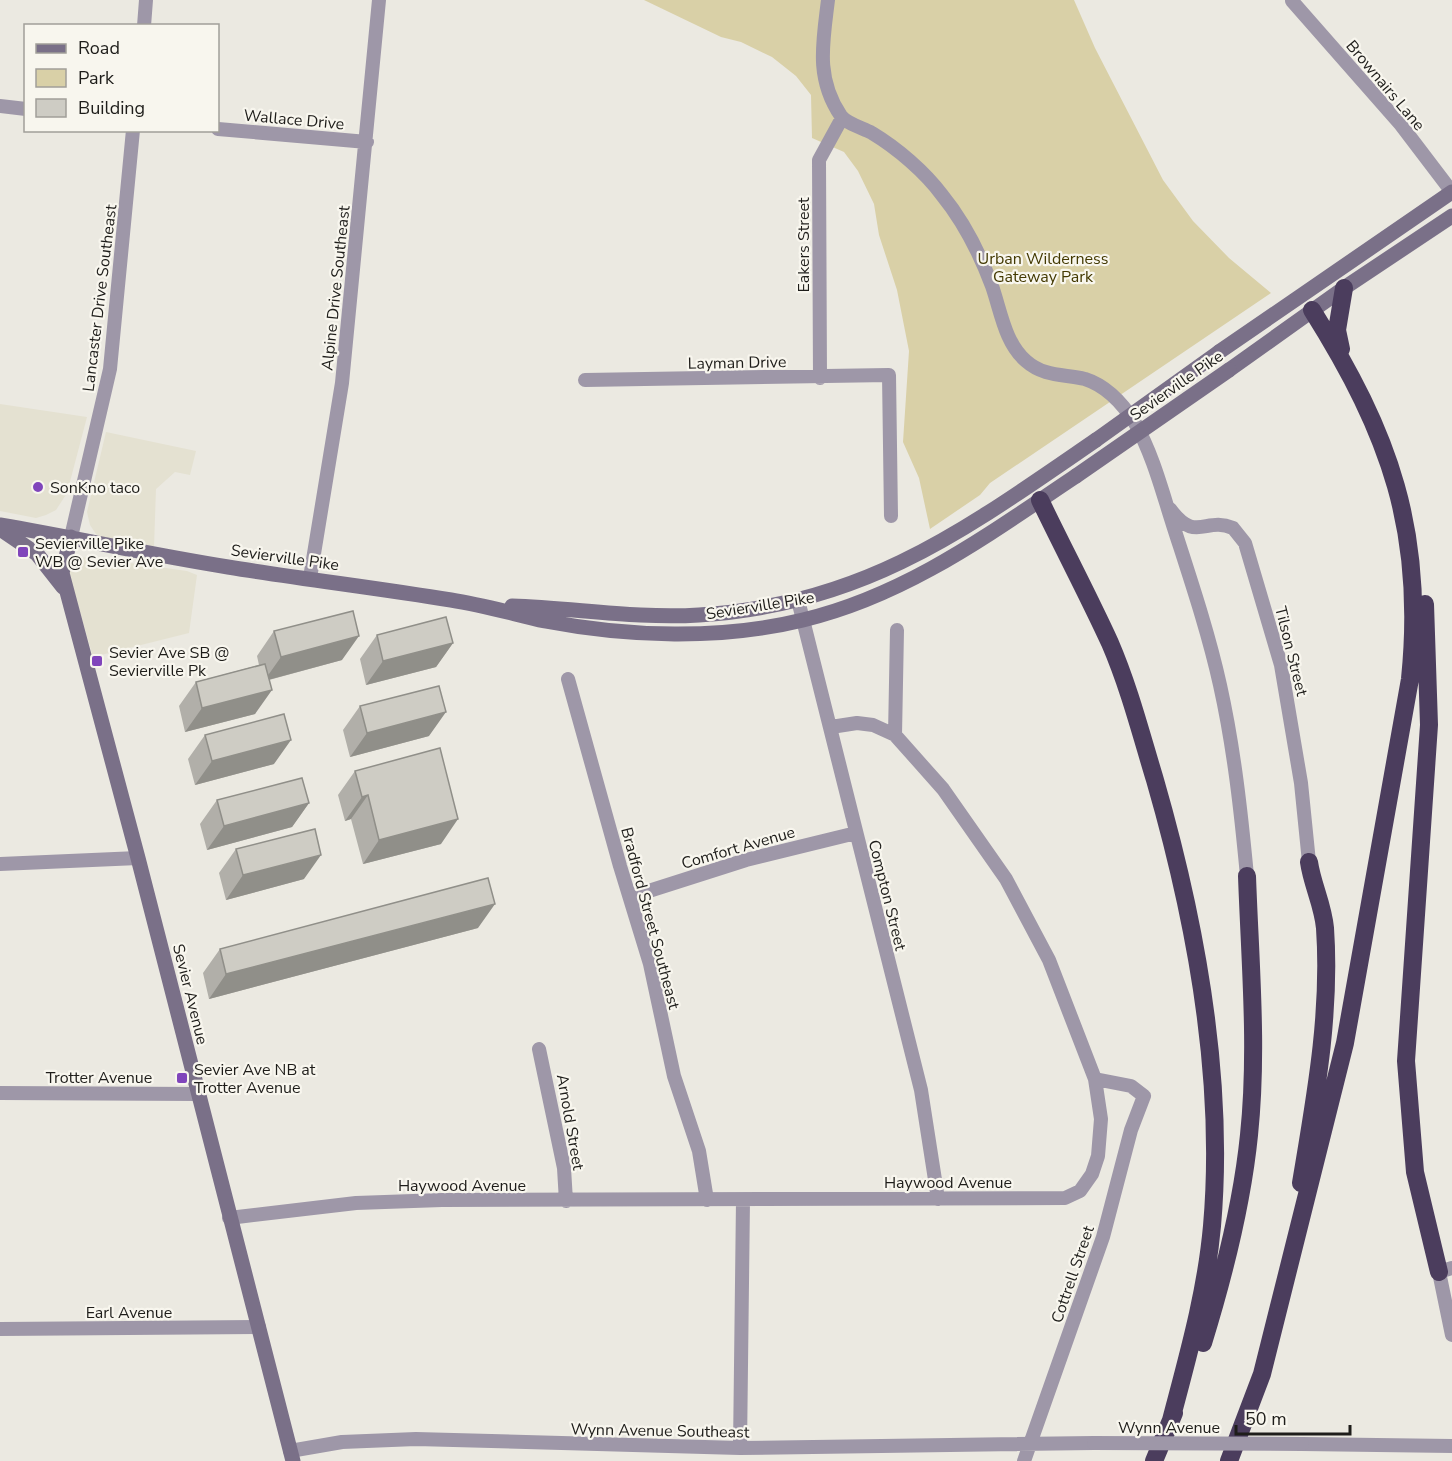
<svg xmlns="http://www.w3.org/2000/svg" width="1452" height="1461" font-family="'Nunito Sans',sans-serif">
	<rect width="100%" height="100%" fill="#ebe9e1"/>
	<path fill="#e4e1d1" d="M0,404L87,417L67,493L56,510L46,515L36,518L0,511Z
		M106,432L196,451L190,475L175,472L156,489L154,547L106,540L96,534L90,525L87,512Z
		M87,557L187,571L197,575L189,633L93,657L69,574V567L76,559Z"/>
	<path fill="#d9d0a7" d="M644,0H1074L1095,48L1163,180L1193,221L1229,258L1271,293L990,483L980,495L930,529L919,478L903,442L909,351L897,290L879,235L874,204L858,171L844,152L812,138L811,95L796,76L772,57L741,42L721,37Z"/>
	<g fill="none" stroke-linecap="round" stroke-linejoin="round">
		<path stroke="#9e97a8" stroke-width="14" d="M828,0C823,42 815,78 841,116C847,124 863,128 872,133C897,148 925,172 942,195C964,222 980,254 992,286C1001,312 1005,343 1026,361C1044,377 1064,374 1085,379C1107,386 1123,404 1135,423C1153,455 1162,491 1173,525C1190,578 1208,631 1220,685C1234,748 1241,812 1247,876
			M1292,1L1401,125L1452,192
			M144,26L146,0
			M0,106L26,109
			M218,129L367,142
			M820,378L819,160L842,118
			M585,380L889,375L891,516
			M1170,509C1196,544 1205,516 1233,528L1245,543L1281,665L1301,783L1309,862
			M71,537L110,369L133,130
			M310,578L342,383L379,0
			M798,600L921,1090L938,1199
			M568,679L620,866L650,964L674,1076L699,1151L707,1200
			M895,735L897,630
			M0,864L138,858
			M630,897L746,860L856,833
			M539,1049L564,1168L566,1201
			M0,1093L198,1094
			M229,1218L356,1203L442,1200L1065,1198L1080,1191L1092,1174L1098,1156L1101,1119L1095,1079L1049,960L1006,879L943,789L895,735L873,725L857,723L831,727
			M1452,1268L1439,1272L1452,1335
			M0,1329L259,1327
			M1302,1444L1452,1446
			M740,1448L743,1200
			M290,1451L342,1442L416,1439L740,1448L1094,1443
			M1024,1461L1103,1237L1131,1130L1144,1096L1131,1086L1095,1079"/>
		<path stroke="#7a7088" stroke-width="15" d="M1219,352L1452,192
			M1229,370L1344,288L1452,216
			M0,525C76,538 152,555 228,567C302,579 377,588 451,600C483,605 514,614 545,621C628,637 721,640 803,620C907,595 989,534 1076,476
			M0,529L37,554L63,587
			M71,537L62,573L138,858L293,1461
			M512,606C574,608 637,619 699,615C864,605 965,530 1096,440"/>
		<path stroke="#4b3d5d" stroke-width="18" d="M1341,349L1337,330L1344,288
			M1040,500C1063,548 1088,595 1110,643C1129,687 1141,734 1155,780C1196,922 1225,1078 1212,1226C1206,1294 1187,1359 1170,1424
			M1425,604L1429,725L1406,1061L1415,1172L1439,1272
			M1301,1183C1315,1099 1331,1014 1325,928C1323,905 1312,884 1309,862
			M1203,1343C1224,1275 1242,1205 1249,1135C1258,1049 1250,962 1247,876
			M1154,1461L1174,1413
			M1229,1461L1262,1374L1345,1043L1410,679C1425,532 1390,434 1312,310"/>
		<path stroke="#9e97a8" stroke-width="14" d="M1094,1443L1302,1444"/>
		<path stroke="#7a7088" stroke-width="15" d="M1096,440L1219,352
			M1076,476L1229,370"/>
	</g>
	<path fill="#b1afa9" d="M274,631L342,660L269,680L255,714L185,732L179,706L196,682L259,665L257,656Z
		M377,635L453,643L436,667L366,685L360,659Z
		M360,706L429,736L350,757L343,730Z
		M205,735L274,764L195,785L188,759Z
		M355,771L441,844L363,864L351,819L345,821L338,795Z
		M217,800L309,803L292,827L207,850L200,824Z
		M236,849L304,879L226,900L219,873Z
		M478,928L209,999L203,973L220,949Z"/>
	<path fill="#908f89" d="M359,636L342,660L264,681L281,657Z
		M453,643L436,667L366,685L383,661Z
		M272,690L255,714L185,732L202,708Z
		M446,712L429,736L350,757L367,733Z
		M291,740L274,764L195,785L212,761Z
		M368,795L351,819L345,821L362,797Z
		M309,803L292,827L207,850L224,826Z
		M458,819L441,844L363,864L379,840Z
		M321,855L304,879L226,900L243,875Z
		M495,904L478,928L209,999L226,974Z"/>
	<path fill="#ceccc4" stroke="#908f89" stroke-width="1.5" d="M353,611L359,636L281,657L274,631Z
		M446,617L453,643L383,661L377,635Z
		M265,664L272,690L202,708L196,682Z
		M439,686L446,712L367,733L360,706Z
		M284,714L291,740L212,761L205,735Z
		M440,748L458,819L379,840L368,795L362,797L355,771Z
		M302,778L309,803L224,826L217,800Z
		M315,829L321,855L243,875L236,849Z
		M488,878L495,904L226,974L220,949Z"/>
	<g fill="#8045bb" stroke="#f8f6ee" stroke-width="2">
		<circle cx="38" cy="487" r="6"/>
		<rect x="17" y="546" width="12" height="12" rx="3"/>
		<rect x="91" y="655" width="12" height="12" rx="3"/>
		<rect x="176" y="1072" width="12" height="12" rx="3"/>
	</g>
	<g text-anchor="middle" stroke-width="4.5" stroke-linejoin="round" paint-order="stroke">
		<g font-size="16" fill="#1e1d1a" stroke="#f8f6ee">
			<text transform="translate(1386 85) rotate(50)" y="6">Brownairs Lane</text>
			<text transform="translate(294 119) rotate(5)" y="6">Wallace Drive</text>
			<text transform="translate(803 245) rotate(-90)" y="6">Eakers Street</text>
			<text transform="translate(335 288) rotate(-84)" y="6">Alpine Drive Southeast</text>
			<text transform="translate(99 298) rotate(-83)" y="6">Lancaster Drive Southeast</text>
			<text transform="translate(737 362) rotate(-1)" y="6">Layman Drive</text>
			<text transform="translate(1176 385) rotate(-35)" y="6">Sevierville Pike</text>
			<text transform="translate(285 557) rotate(8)" y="6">Sevierville Pike</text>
			<text transform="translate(760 605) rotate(-9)" y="6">Sevierville Pike</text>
			<text transform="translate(1292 651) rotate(76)" y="6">Tilson Street</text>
			<text transform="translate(738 847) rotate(-16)" y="6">Comfort Avenue</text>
			<text transform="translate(888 895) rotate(76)" y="6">Compton Street</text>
			<text transform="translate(651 918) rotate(75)" y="6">Bradford Street Southeast</text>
			<text transform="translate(191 994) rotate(76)" y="6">Sevier Avenue</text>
			<text x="99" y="1083">Trotter Avenue</text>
			<text transform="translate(571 1122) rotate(80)" y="6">Arnold Street</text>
			<text x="948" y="1188">Haywood Avenue</text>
			<text x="462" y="1191">Haywood Avenue</text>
			<text transform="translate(1072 1274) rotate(-71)" y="6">Cottrell Street</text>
			<text x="129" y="1318">Earl Avenue</text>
			<text x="1169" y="1433">Wynn Avenue</text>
			<text transform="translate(660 1430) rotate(1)" y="6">Wynn Avenue Southeast</text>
		</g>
		<g font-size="16" fill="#433902" stroke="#f8f6ee">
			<text x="1043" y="264">Urban Wilderness<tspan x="1043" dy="18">Gateway Park</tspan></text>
		</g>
		<g font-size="16" fill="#1e1d1a" stroke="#f8f6ee" text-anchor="start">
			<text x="50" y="493">SonKno taco</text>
			<text x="35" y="549">Sevierville Pike<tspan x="35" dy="18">WB @ Sevier Ave</tspan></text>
			<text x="109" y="658">Sevier Ave SB @<tspan x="109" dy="18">Sevierville Pk</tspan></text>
			<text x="194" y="1075">Sevier Ave NB at<tspan x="194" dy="18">Trotter Avenue</tspan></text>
		</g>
	</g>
	<rect x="24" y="24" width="195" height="108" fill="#f8f6ee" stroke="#a19f99" stroke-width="1.5"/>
	<rect x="36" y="44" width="30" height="9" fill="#7a7088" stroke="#a19f99" stroke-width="1.5"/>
	<text x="78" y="54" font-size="18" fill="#1e1d1a">Road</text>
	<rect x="36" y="69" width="30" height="18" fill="#d9d0a7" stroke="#a19f99" stroke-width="1.5"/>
	<text x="78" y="84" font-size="18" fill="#1e1d1a">Park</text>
	<rect x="36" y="99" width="30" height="18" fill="#ceccc4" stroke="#a19f99" stroke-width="1.5"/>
	<text x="78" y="114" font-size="18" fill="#1e1d1a">Building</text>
	<path d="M1236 1425v9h114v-9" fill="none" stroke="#1e1d1a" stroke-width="3"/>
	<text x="1245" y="1425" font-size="18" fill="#1e1d1a" stroke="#f8f6ee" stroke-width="4.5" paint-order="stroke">50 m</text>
</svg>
